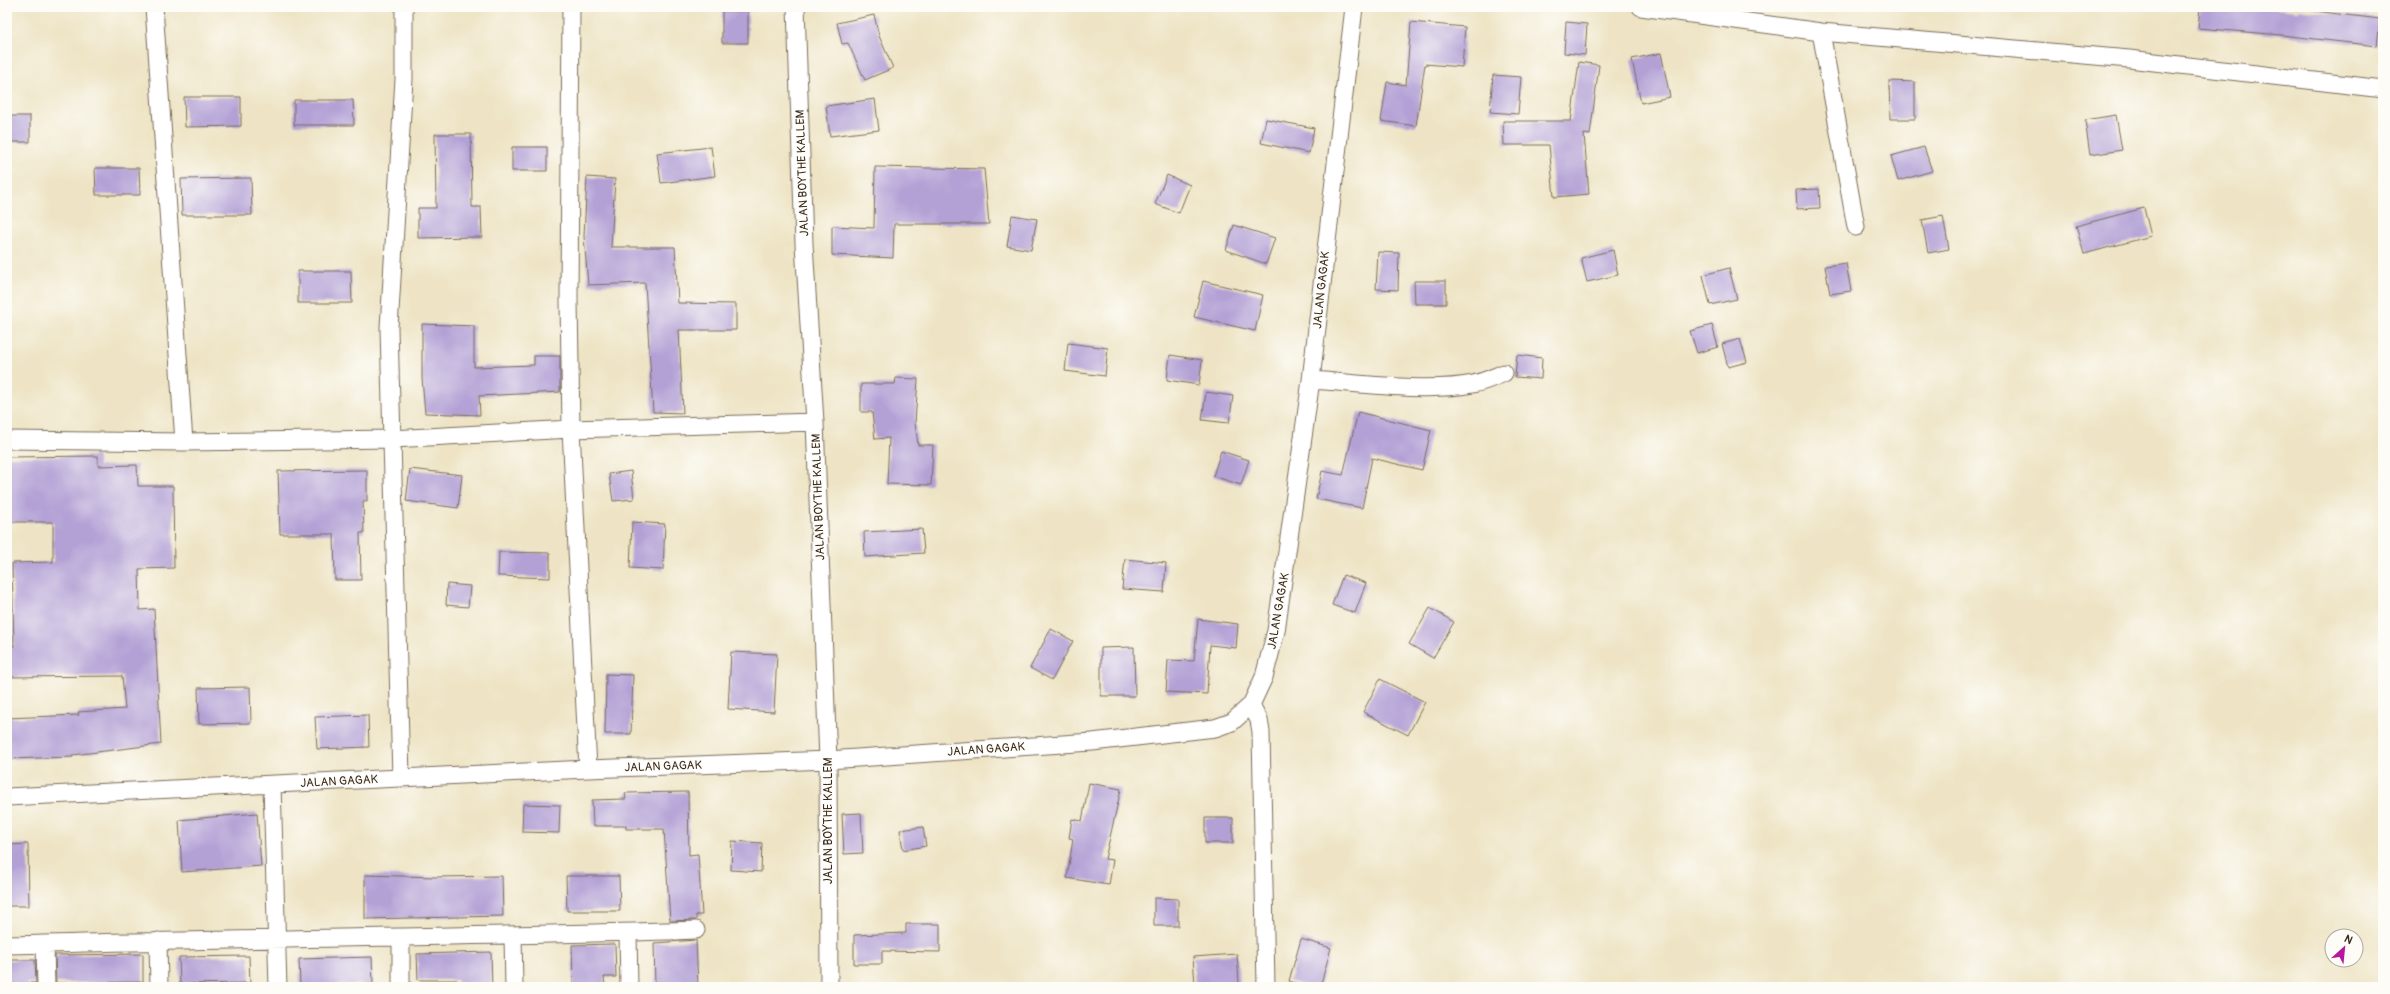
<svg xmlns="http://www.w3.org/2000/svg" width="2390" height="994" font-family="Pangolin,sans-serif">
	<rect width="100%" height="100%" fill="#fdfcf7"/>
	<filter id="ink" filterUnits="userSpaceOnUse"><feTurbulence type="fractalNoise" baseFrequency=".025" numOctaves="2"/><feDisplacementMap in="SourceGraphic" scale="8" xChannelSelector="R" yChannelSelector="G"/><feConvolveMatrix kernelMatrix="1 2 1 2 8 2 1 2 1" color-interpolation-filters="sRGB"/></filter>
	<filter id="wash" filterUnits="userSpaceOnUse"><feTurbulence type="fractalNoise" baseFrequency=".012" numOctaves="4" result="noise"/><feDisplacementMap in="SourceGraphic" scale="16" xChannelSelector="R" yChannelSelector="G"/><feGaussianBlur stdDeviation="0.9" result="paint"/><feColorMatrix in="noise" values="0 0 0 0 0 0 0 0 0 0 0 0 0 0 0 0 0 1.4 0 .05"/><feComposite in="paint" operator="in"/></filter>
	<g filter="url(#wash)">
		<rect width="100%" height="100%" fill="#eee4c5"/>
		<g id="blocks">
			<path fill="#b3a1d6" d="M2200,7H2256L2298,11V9L2380,19L2377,46L2281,35L2198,28Z
				M722,11H748V43H722Z
				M874,15L879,36L893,68L865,80L848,43L842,44L837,23Z
				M1411,22L1465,27L1462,67L1425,64L1416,126L1381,121L1387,82L1406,85Z
				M1566,22L1587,24L1585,55L1564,53Z
				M1661,53L1670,97L1641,103L1632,59Z
				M1579,62L1599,65L1590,135L1584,134L1589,194L1554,197L1549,145H1504L1503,121H1571Z
				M1493,75L1521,77L1518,114L1490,112Z
				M1889,81L1915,82V119H1890Z
				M184,97H241V126L185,127Z
				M875,99L879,130L830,136L826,106Z
				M294,100H353L354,125H294Z
				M2116,115L2122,150L2090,155L2085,120Z
				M7,116H30V142H7Z
				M1266,119L1314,128L1309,153L1261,143Z
				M435,134H471L472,207H481L482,237L418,238V208H436Z
				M512,147H547V171H512Z
				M711,147L715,176L661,183L657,153Z
				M1924,147L1932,171L1898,181L1891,156Z
				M875,167L984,169L989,224H894L893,258L832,255V226L874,228Z
				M95,168H139L140,195H96Z
				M1167,175L1190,185L1179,213L1155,204Z
				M587,177L615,179L611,247H675L678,303L736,304V330H679L683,413L653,412L645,283L588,285L584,236Z
				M251,178L252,215H182L181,179Z
				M1819,189L1820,208L1797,209L1796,190Z
				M2144,208L2151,236L2084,254L2076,226Z
				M1012,215L1037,219L1031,250L1007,246Z
				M1943,216L1949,249L1928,253L1922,220Z
				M1234,225L1275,238L1266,264L1226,250Z
				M1613,250L1618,275L1587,282L1581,258Z
				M1378,252L1399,253L1398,290L1376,289Z
				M1846,263L1851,291L1830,294L1825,266Z
				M1729,268L1737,299L1710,305L1703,275Z
				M298,271H351L352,303H298Z
				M1203,281L1263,295L1255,331L1194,317Z
				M1414,281H1446V304H1415Z
				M422,324L474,326V367L534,365V356H560V392L479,396L480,415L425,413L422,378Z
				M1712,325L1718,347L1697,353L1690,331Z
				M1740,339L1747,362L1728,367L1722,344Z
				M1068,343L1108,348L1105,376L1065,371Z
				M1170,355L1202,360L1199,385L1167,380Z
				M1517,355L1542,358L1541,379L1515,377Z
				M896,378L918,379L915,423L918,445H933L931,485L887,484L889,438L875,439L872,412H861V384H895Z
				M1206,392L1233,396L1229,423L1202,420Z
				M1358,412L1431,430L1422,470L1372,458L1362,508L1316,499L1322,471L1343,475Z
				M1221,451L1249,460L1241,485L1213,476Z
				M98,456V466L137,465L138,486H173L174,568L139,569L140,610L154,609L161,744L73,755V757L7,759V718L79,715L78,712L125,709L122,676L7,677V646H14L12,563L53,562V522H7V457Z
				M410,469L462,475L458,508L406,501Z
				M367,470V501H363L364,533H360L361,580H335L334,534H280L278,471Z
				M631,471L634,499L613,501L609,474Z
				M632,522L665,524L663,570L630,568Z
				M922,529L924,553L865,557L864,532Z
				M499,552L550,553V578L498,576Z
				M1125,559L1166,563L1164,592L1122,589Z
				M1343,575L1366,583L1355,613L1332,605Z
				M447,584L470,586L468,607L446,605Z
				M1430,608L1454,622L1433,658L1409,644Z
				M1198,619L1238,624L1236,648L1210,645L1207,694L1166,692L1168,660L1194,661Z
				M1051,629L1073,641L1052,680L1030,668Z
				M1134,647L1135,696H1101V648Z
				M731,652L777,654L774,712L728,709Z
				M606,674L633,675L631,734H605Z
				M1380,679L1425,702L1408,735L1363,712Z
				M250,687L251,723L199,724L198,688Z
				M368,715L369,747L317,749L315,717Z
				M1089,783L1121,789L1105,859L1113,860L1109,885L1067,878L1073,839L1069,838L1072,819L1082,821Z
				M688,792L689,855L698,854L702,915H696V920L670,921L664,829H626V826H593L592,800L626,799L625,793Z
				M523,804L560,805L559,833L522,832Z
				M257,813L261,866L182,872L179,820Z
				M861,813L863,853L844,854L842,814Z
				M1205,818H1233V843H1205Z
				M923,827L926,846L903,850L900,830Z
				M732,841L762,843L761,872L731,870Z
				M28,844L29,906H7V845Z
				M365,875L436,877L502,876L503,916L365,919Z
				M566,876H619L620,911H567Z
				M1154,898L1178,899V926H1154Z
				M906,924H940V952L882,951V964H854V935L906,933Z
				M1301,939L1331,948L1320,987H1308L1289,981Z
				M696,940L698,987H655L654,943Z
				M615,944L616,977H604L605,987H573L572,945Z
				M491,952L492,987H457V980H418L417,954Z
				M143,954V982L56,983L55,955Z
				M1237,954L1239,983L1195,985L1193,957Z
				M249,956L250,983L180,984L179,957Z
				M372,957L373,984L300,986L299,959Z
				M7,960H35L36,983H28V987H7Z"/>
		</g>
	</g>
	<g filter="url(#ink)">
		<use href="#blocks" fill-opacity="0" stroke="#7a6b58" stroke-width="1"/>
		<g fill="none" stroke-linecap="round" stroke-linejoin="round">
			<defs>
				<path id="street" d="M154,7L184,442
					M571,7L569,300L571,429L588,769
					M796,7L804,244L815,422L828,760L829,987
					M1641,7L1821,32L2129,59L2383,89
					M1821,32L1856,227
					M1311,380C1358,383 1427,393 1473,384C1484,382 1494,377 1504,373
					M7,440L184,442L392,439L571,429L815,422
					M1251,705L1259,720L1261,732L1266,987
					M401,778L389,328L404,79V7
					M272,785L278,987
					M7,797L588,769L828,760L1092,742L1215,728L1232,722L1251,705L1264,677L1276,631L1311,380L1354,7
					M628,933L629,987
					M513,936L514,987
					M401,939V987
					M158,941L159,987
					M45,944L46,987
					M7,945C236,938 466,938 696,930"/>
			</defs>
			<use href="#street" stroke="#7a6b58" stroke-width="19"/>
			<use href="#street" stroke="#fff" stroke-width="17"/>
		</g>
	</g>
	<g text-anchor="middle" stroke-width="3" stroke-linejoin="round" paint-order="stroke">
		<g font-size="12" fill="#3b2a1e" stroke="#fdfcf7">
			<text transform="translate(802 173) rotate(-92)" y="4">JALAN BOYTHE KALLEM</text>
			<text transform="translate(1321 290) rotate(-84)" y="4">JALAN GAGAK</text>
			<text transform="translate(818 497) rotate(-92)" y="4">JALAN BOYTHE KALLEM</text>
			<text transform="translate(1278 611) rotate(-80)" y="4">JALAN GAGAK</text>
			<text transform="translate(986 749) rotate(-4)" y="4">JALAN GAGAK</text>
			<text transform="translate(663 766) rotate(-2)" y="4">JALAN GAGAK</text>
			<text transform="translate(339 781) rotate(-3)" y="4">JALAN GAGAK</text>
			<text transform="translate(828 821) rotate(-90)" y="4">JALAN BOYTHE KALLEM</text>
		</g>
	</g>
	<rect width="2390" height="994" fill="none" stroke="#fdfcf7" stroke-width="24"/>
	<g transform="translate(2344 948) rotate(27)"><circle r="19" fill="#fdfcf7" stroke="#afa8a0"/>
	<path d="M0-3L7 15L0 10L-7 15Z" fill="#b5179e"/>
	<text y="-6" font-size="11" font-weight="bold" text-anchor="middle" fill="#3b2a1e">N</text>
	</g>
</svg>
